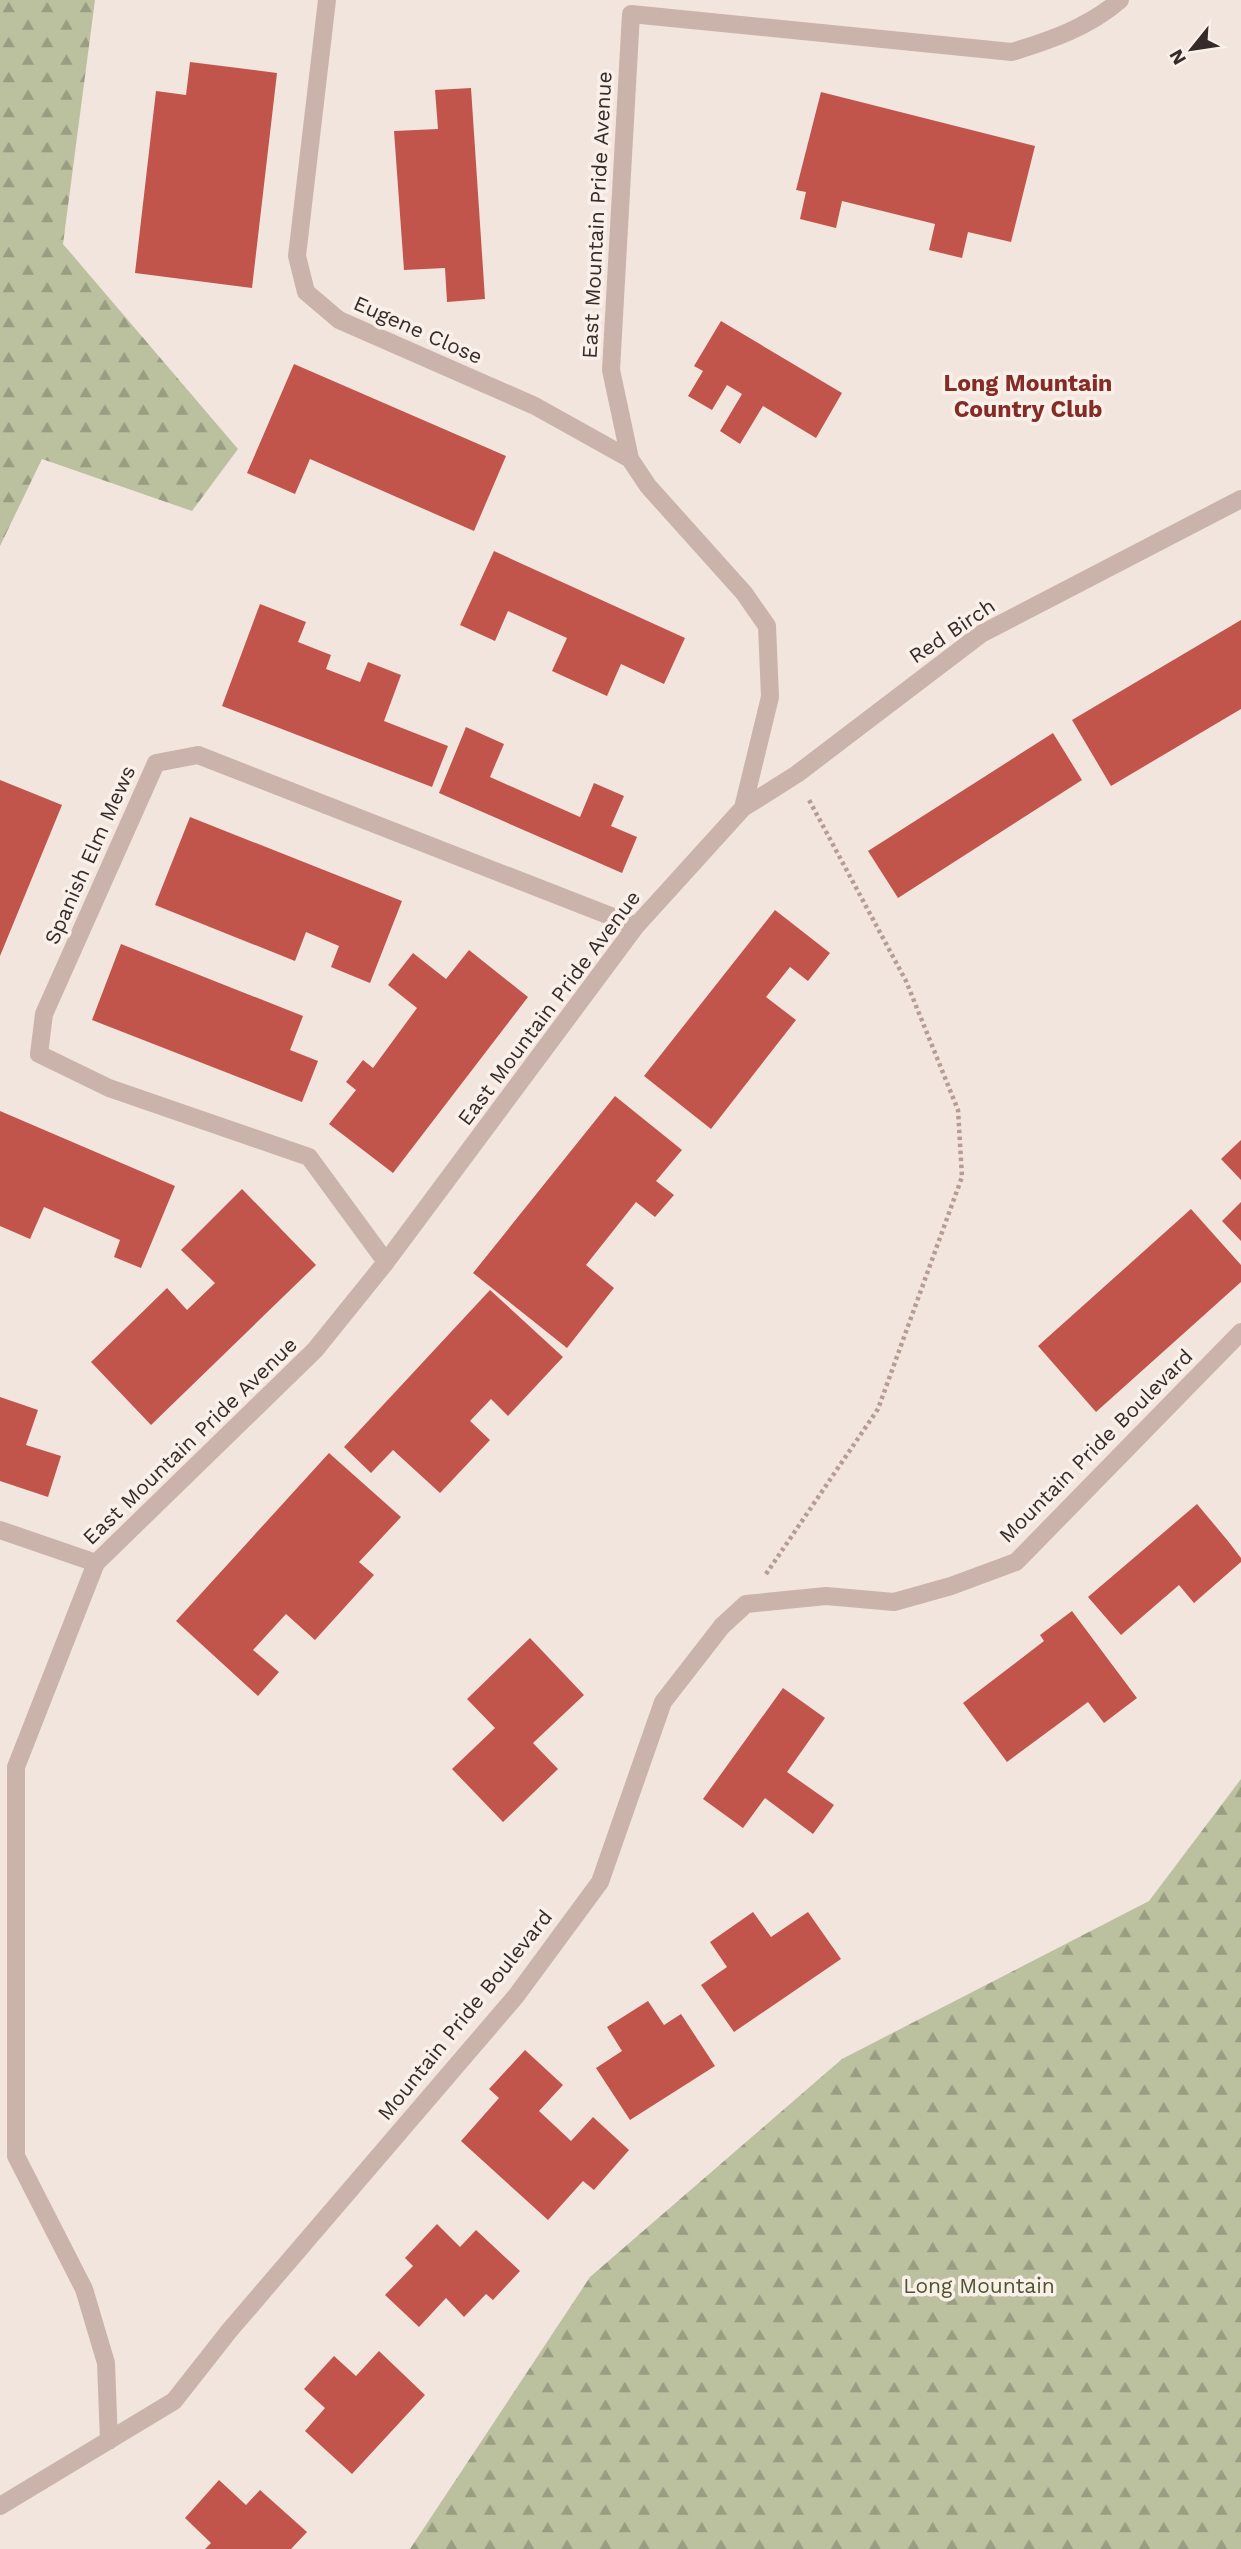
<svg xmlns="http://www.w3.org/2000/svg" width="1241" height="2549" font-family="'Work Sans',sans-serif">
	<defs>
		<pattern id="forest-firs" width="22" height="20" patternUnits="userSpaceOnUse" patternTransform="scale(1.75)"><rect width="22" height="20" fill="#bbc19e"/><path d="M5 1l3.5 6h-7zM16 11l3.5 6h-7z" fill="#999d81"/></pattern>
	</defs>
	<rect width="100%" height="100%" fill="#f2e5de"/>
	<path fill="url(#forest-firs)" d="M0,0H95L63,244L238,449L192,511L42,459L0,546Z
		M1241,1779V2549H410L590,2277L842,2059L1149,1901Z"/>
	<path fill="#c2554b" d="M190,62L277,73L252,288L135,273L156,91L186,95Z
		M471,88L485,299L447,302L445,268L404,270L394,131L438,129L435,90Z
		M821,92L1035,146L1011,242L968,232L962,258L929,250L935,224L842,201L836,228L800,219L806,192L796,190Z
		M721,321L842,393L816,438L763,406L740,444L720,431L742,394L727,385L712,410L688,396L703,371L694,366Z
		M294,364L506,456L474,531L310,459L295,494L247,473Z
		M494,551L685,638L664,684L621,664L607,696L552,671L567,638L508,611L495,641L460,625Z
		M260,604L306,622L298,642L331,655L326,669L360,682L368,662L401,675L384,721L448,746L432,787L222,706Z
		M1241,620V709L1111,786L1072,720Z
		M466,727L504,744L490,777L580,817L594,783L624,796L611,826L637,837L622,873L439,793Z
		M1053,733L1082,780L898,898L868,851Z
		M0,780L62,805L0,956Z
		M190,817L402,901L370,983L331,967L339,946L306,932L295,961L155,905Z
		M775,910L830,953L808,981L790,967L766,997L796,1020L711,1129L644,1076Z
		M121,944L303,1016L290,1050L318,1061L302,1102L92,1020Z
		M469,950L528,997L393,1173L329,1124L356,1090L346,1082L363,1060L373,1068L417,1008L388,985L413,953L446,979Z
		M615,1096L682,1150L656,1181L674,1195L655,1217L636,1202L586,1265L614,1288L567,1348L473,1273Z
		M0,1111L175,1186L141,1268L114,1257L120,1240L44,1207L30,1239L0,1226Z
		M1241,1140V1180L1221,1159Z
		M242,1189L316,1265L151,1425L91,1362L167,1288L187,1310L215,1283L181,1250Z
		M1241,1202V1241L1222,1221Z
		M1191,1209L1241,1265V1282L1096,1412L1038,1346Z
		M490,1290L563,1357L508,1416L491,1399L470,1421L490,1440L440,1493L393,1450L371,1473L344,1447Z
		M0,1397L38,1410L26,1445L61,1456L48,1497L0,1481Z
		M329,1453L401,1517L359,1562L374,1575L315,1640L286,1614L253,1650L279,1672L258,1696L176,1621Z
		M1197,1504L1228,1541L1241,1558V1562L1194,1603L1179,1585L1121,1635L1088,1597Z
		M1072,1611L1137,1698L1104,1723L1088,1702L1007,1762L963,1703L1044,1641L1040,1635Z
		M530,1638L584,1695L533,1743L558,1769L503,1822L452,1769L495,1728L467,1699Z
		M783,1688L825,1718L787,1772L834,1805L813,1834L765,1798L743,1828L703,1799Z
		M753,1912L771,1937L808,1912L841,1959L734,2032L701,1985L727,1967L710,1942Z
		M648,2001L664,2025L681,2014L715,2066L630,2120L596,2068L622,2051L607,2027Z
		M525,2050L563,2085L539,2111L571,2141L593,2117L629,2150L594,2190L583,2181L548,2220L461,2141L499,2098L489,2089Z
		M437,2224L460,2247L476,2230L520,2271L493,2300L486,2294L464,2317L446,2298L419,2327L385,2295L413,2266L405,2258Z
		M379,2351L425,2395L352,2474L305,2431L325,2408L304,2389L334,2356L356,2376Z
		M219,2480L246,2505L260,2490L307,2532L291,2549H205L211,2543L185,2518Z"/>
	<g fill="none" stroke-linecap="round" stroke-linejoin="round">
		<path stroke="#b69d94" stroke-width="4.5" stroke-dasharray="3.5 3.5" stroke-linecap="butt" d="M766,1574L878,1409L962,1177L958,1110L906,981L808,798"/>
		<path stroke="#cab3aa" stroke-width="18" d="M327,0L297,256L306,292L339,320L535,406L630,459
			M743,808L797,774L981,634L1241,499
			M386,1262L309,1157L109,1088L39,1054L44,1014L156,763L198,755L636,926
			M0,1530L96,1563
			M109,2441L106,2363L84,2289L16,2156V1767L96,1563L315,1350L386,1262L636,926L743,808L770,697L767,626L744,593L648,486L630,459L611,370L631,14L1012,52C1051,40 1089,27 1120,0
			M0,2506L174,2401L229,2331L516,1996L600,1882L663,1702L722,1626L746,1604L826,1596L894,1602L951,1586L1016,1562L1241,1332"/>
	</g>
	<g text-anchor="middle" stroke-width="7" stroke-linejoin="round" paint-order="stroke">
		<g font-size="21" fill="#372b29" stroke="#f9f0ea">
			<text transform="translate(597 215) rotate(-87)" y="7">East Mountain Pride Avenue</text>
			<text transform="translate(418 330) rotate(24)" y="7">Eugene Close</text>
			<text transform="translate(952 631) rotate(-34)" y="7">Red Birch</text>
			<text transform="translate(90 855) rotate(-66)" y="7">Spanish Elm Mews</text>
			<text transform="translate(549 1008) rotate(-53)" y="7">East Mountain Pride Avenue</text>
			<text transform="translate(190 1441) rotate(-44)" y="7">East Mountain Pride Avenue</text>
			<text transform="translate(1096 1446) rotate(-45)" y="7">Mountain Pride Boulevard</text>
			<text transform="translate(465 2015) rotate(-51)" y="7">Mountain Pride Boulevard</text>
		</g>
		<g font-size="21" fill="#4d552e" stroke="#f9f0ea">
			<text x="979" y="2293">Long Mountain</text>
		</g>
		<g font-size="23" font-weight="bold" fill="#842c25" stroke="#f9f0ea">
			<text x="1028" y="391">Long Mountain<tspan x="1028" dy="26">Country Club</tspan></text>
		</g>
	</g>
	<g transform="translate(1192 49) rotate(240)" stroke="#f9f0ea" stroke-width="5" paint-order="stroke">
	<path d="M0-5L12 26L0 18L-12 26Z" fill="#372b29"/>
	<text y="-10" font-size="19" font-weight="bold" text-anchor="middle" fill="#372b29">N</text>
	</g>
</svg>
